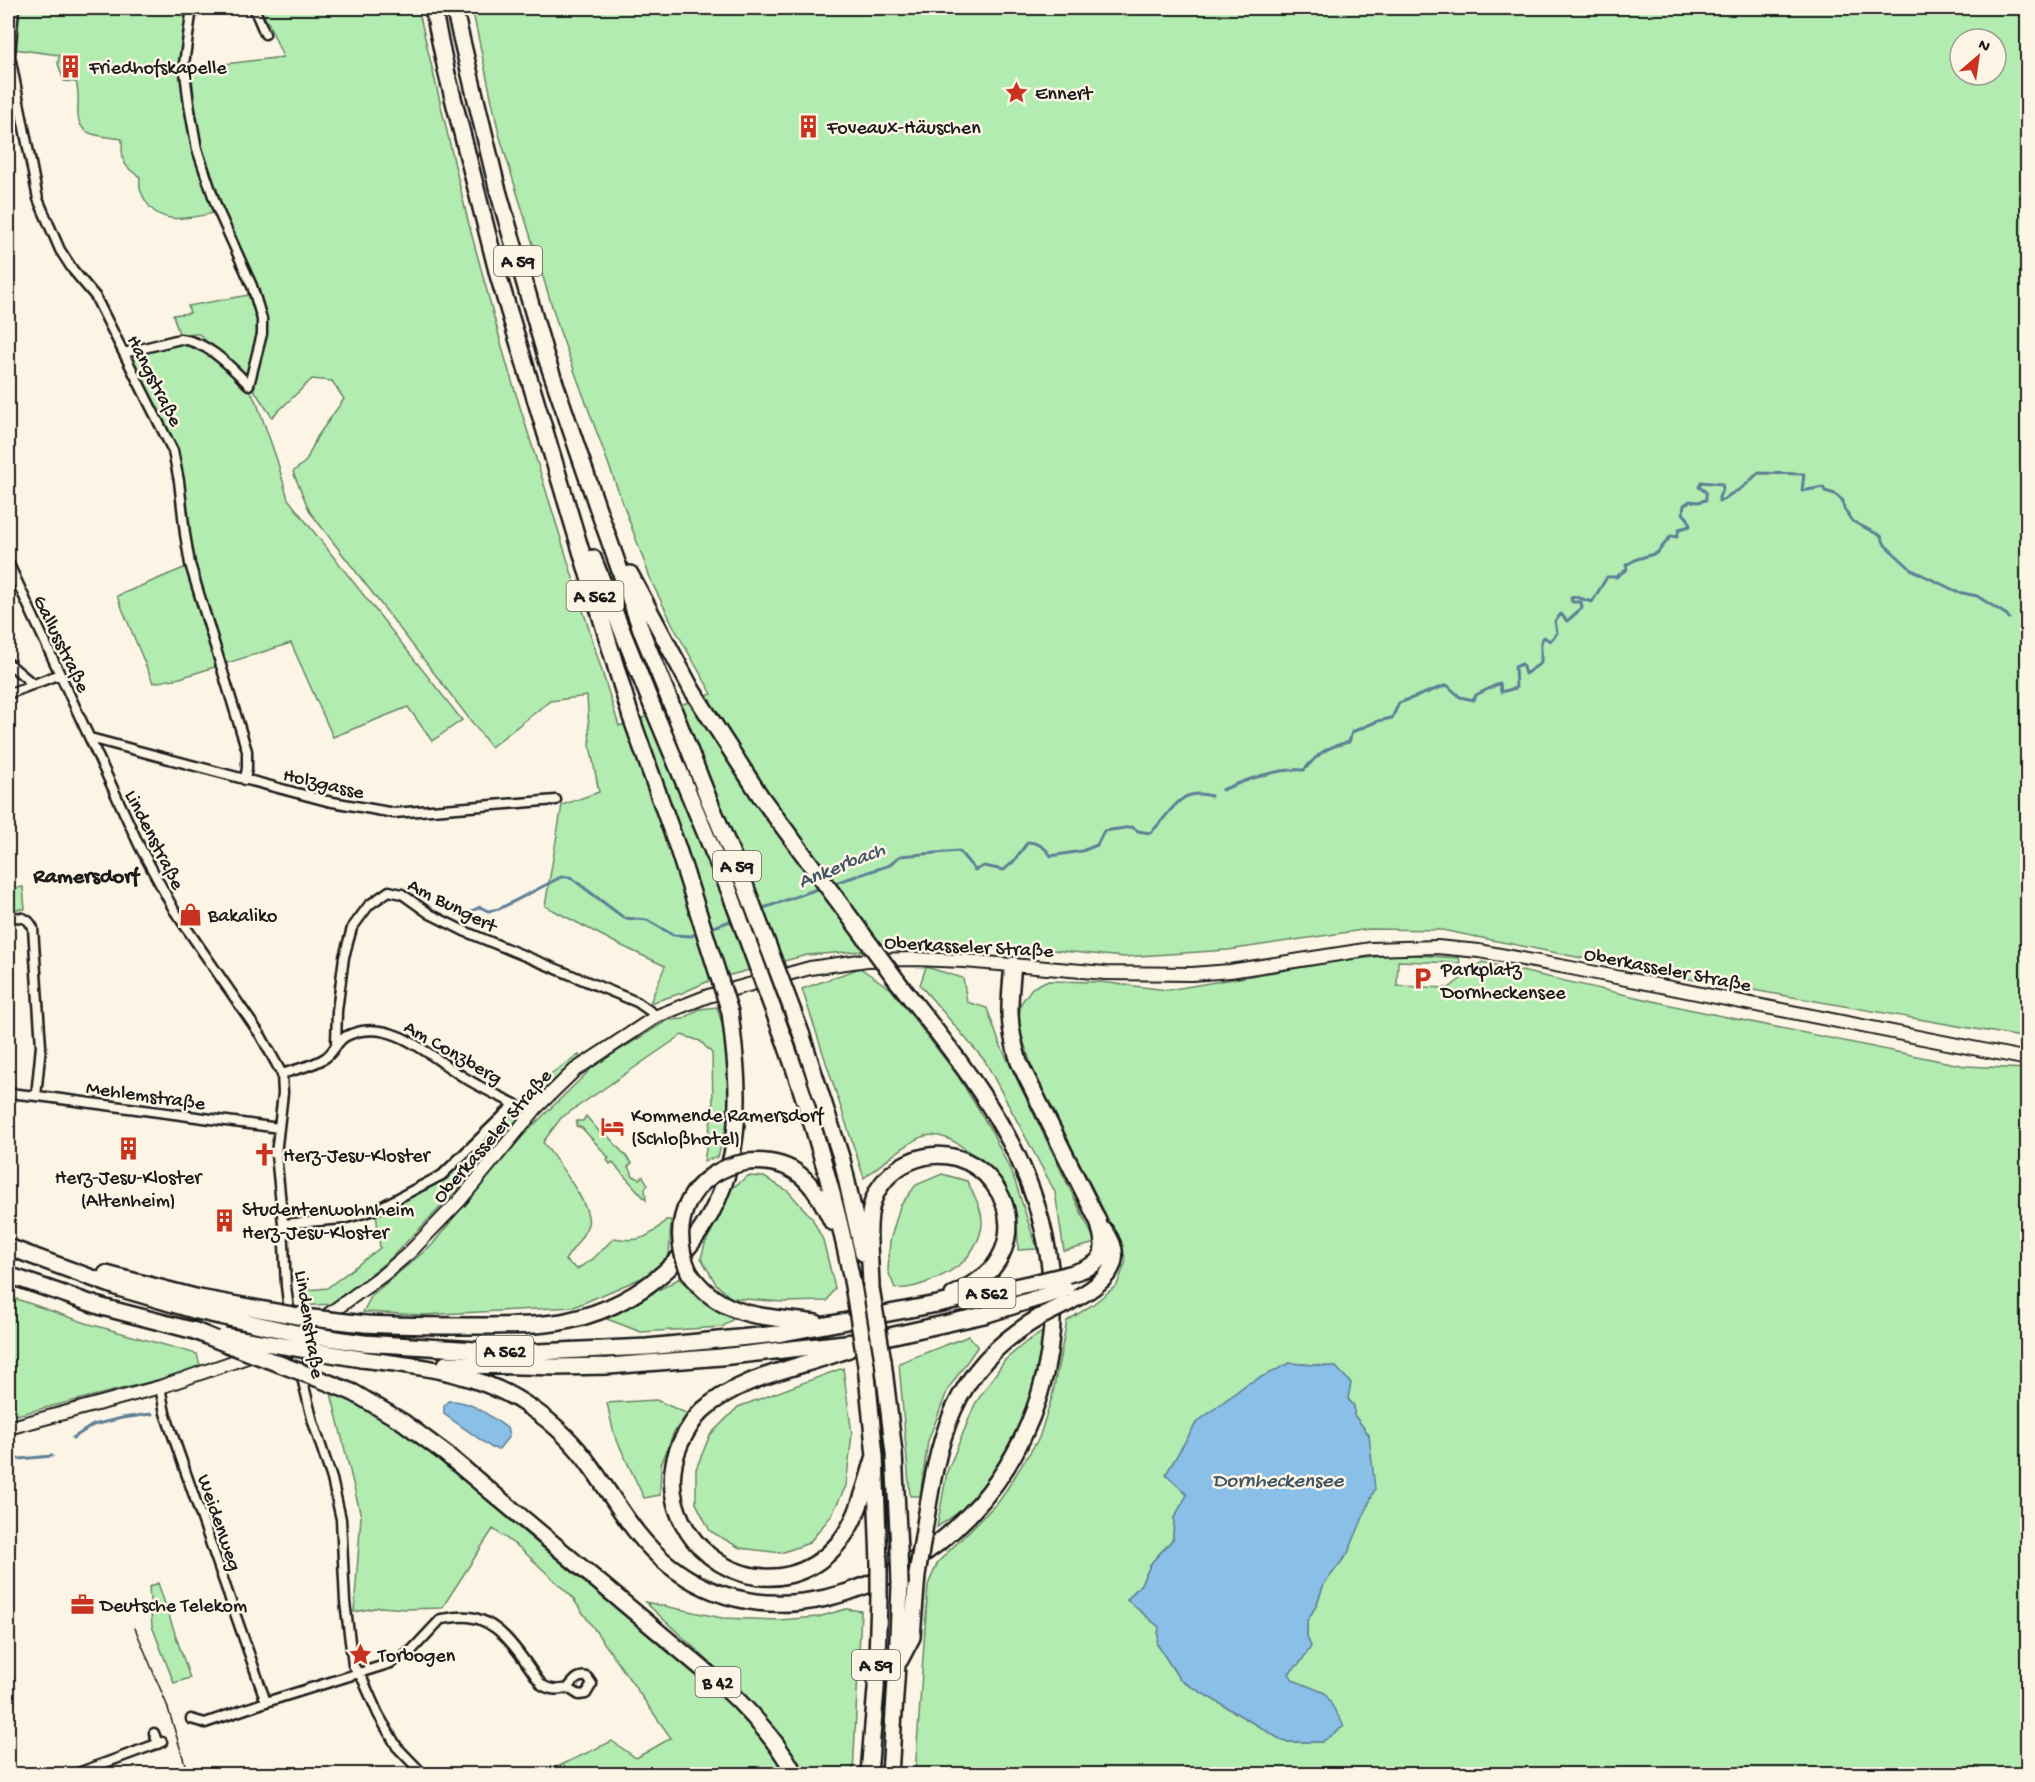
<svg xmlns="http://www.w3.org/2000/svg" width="2035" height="1782" font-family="'Gochi Hand',sans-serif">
	<rect width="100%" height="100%" fill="#fcf5e5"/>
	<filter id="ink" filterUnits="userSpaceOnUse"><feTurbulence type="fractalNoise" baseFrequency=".0167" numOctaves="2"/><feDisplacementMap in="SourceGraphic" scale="12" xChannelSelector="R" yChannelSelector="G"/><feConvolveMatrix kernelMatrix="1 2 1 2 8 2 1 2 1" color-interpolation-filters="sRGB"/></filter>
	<g filter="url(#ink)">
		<path fill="#b2ecb0" stroke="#678466" stroke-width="1.5" fill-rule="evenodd" d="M19,8H188L180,67L183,104L193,148L214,213C189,218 160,227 145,200C140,191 139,187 140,177C121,165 122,161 122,139C97,135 75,138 78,106C78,98 79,90 76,82L64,81L58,64L59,55L14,49Z
			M259,8H418L468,221L507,365L619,726L712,694L676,631L652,583L559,329L499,134L472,8H2027V1038L1661,974L1442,930L1369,929L1228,950L1124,957L1041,949L903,948L807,955L711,980L682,993L650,1003L665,966L622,946L545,906L562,805L599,792L590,745L587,696L550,701L491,747L310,512L293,472L306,461L317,437L344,399L332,381L312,379L272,417L250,384L199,334H179L173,315L190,313L188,306L249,295L236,254L240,250L218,200L200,150L191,68L283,57L269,24ZM1960,39H1996V75H1960Z
			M185,342L198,347L210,353L248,386L258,406L277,460L288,499L462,720L432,741L408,707L333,737L291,643L180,678L153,683L117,596L191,565L179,452L128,357Z
			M23,887L25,909L8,910V889Z
			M1400,954L1459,958L1460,963L1398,961L1397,986L1449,988L1482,962L1688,1009L1965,1066L2027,1069V1774H915L928,1585L938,1562L1000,1500L1039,1438L1052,1397L1067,1321L1092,1305L1117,1285L1126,1261L1109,1221L1034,1073L1018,1025L1021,1003L1032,988L1046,981L1100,982L1168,990L1333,962ZM1290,1363L1336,1367L1348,1399L1354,1406V1415L1369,1435L1348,1553L1324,1584L1316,1606L1307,1621V1636L1300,1663L1289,1673L1292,1680L1325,1693L1322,1742H1285L1180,1680L1157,1644L1159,1627L1127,1600L1141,1584L1152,1562L1173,1539L1174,1518L1187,1495L1196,1423L1221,1405Z
			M926,967L963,978L967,1002L987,1008L999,1042L1096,1243L1064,1251L1055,1192L985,1061L920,985Z
			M860,968L891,989L958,1076L992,1132L1014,1178L1037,1249L1018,1250C1020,1208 998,1171 964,1148C953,1140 940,1133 925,1136C912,1139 876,1168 864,1178L802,989Z
			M717,1007L727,1040L730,1063L729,1117L718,1157L704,1161L713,1108L712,1053L700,1041L682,1035L561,1118L543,1142C554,1158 593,1206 588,1224C584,1237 573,1248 565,1260L577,1269L593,1259L614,1238C637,1243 650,1238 666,1220H671L669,1258L653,1273L574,1307L423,1315L363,1312L372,1295L432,1245L505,1153L595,1065L668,1020L683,1019L699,1009Z
			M579,1055L580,1058L552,1083L469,1178L391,1258L333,1304L301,1306L300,1291L327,1288L380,1248L376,1213L446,1180L518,1105L552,1073Z
			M586,1116L604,1137L607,1135L632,1163L628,1167L632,1172V1175L639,1179L643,1176L648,1185L645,1188L646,1200L612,1162L610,1164L607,1160L609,1158L582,1128L576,1126L577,1121H583Z
			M942,1174L967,1181C975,1197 987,1216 980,1234C978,1242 969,1256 963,1262C948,1275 914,1291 895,1288L888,1271L890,1241L900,1206L916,1185Z
			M748,1176L764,1177L788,1191L812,1218L823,1240L835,1288L827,1301L783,1302L731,1298L716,1284L701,1258L705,1244L731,1189Z
			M680,1278L695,1296L733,1319L722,1327L641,1332L607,1319Z
			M8,1296L86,1323L197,1354L201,1369L17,1415L8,1406Z
			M1044,1331L1032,1396L1004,1464L975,1501L937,1527L947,1472L975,1404L1005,1360L1026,1342Z
			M969,1336L978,1346L948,1389L928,1441L920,1496H910L899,1363Z
			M843,1368L852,1434L846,1486L831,1516L809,1543L781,1553L740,1548L710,1531L696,1503V1469L710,1435L738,1407Z
			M331,1393L364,1406L420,1442L519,1528L727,1701L766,1742L784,1774H542L612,1741L636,1758L671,1738L571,1596L521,1549L493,1529L442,1608L406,1609L380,1607L354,1612L361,1516Z
			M656,1400L688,1414L674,1432L661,1465L660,1495L644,1498L614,1434L607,1403Z
			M158,1583L190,1678L174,1683L152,1626L149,1587Z
			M645,1602L722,1618L779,1620L818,1617L846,1609L861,1611L853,1774H806L777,1729L734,1685Z"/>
		<path fill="#8abfe7" stroke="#5e7e96" stroke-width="1.5" d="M1290,1363L1336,1367L1351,1383L1348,1399L1354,1406V1415L1369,1435L1375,1489L1348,1553L1324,1584L1316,1606L1307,1621V1636L1311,1647L1300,1663L1289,1673L1293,1680L1325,1693L1344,1726L1322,1742H1285L1180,1680L1157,1644L1159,1627L1127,1600L1141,1584L1152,1562L1173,1539L1174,1518L1187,1495L1166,1474L1196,1423L1247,1384Z
			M448,1401C472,1400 488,1415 507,1428L509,1436L499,1449L492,1448L444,1414V1406Z"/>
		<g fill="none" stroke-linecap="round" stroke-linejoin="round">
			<path stroke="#5e7e96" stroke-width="3" d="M2021,631L2028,634
				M1222,790C1246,780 1277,768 1304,770C1319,753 1326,747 1349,742L1352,732L1378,721L1392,718L1399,703L1447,685L1460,697L1474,700L1476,695L1500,683L1501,692L1516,688L1515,667L1522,664L1525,674L1541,663V642L1544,637L1550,641L1557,633L1555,621L1561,614L1567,621L1582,608L1581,602H1572L1571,598L1576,597L1592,602L1607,577H1616L1627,569L1626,565L1637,559L1657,553L1671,536L1677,537L1679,529L1690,526L1688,519L1683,513L1684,505L1690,501L1698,502L1706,500V492L1699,487L1701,482L1722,484L1723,488L1719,497V501C1725,500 1726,497 1731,494C1744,488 1748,483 1758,473L1804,474L1802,491L1823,487L1825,491L1835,494L1843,501L1844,509L1852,521L1881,536L1885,545L1912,570L1958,592L1977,596L2007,615L2009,618
				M832,884L890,865L900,856L959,851L975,870L984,866L1004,870L1013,862L1028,842C1039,843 1045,847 1051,856L1082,851L1097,845L1104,831L1132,827L1138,831L1150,833C1171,815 1178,786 1211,796
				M758,910L823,887
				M457,914L470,912L480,907L488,911L499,909L561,877H570L624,918L647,920L673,935L691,936L699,933
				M708,929L736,919
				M73,1438L93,1425L122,1418L152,1414
				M8,1460L52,1456"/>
			<defs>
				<path id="street" d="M14,8L10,56L38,199L60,250L73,270L95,296L173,451L179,481L185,534L190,564L247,751V768L245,780
					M254,8L265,34
					M124,353L180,339C207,341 230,366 249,385L262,334V319L252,286L217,208L197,149L189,105L184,64L192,8
					M8,562L140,847L174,910L261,1036L282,1074L283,1093L276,1154L283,1224L286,1286L290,1318
					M8,663L33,684
					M8,694L60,674
					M90,738L327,801L394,813L556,800
					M8,917C19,917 28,916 33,928L41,1046L36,1096
					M336,1043L337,1011L344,957L352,928L369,905L389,891L402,894L430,914L464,931L637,1002L657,1016
					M282,1074C296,1069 313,1066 325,1058C336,1051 336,1039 351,1034C392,1018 430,1056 462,1076C479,1087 497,1095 515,1104L442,1175L377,1209L361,1214L343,1219L283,1224
					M8,1093L46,1097L279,1128
					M294,1346L313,1422L332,1479L341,1519L345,1602L353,1665L363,1680L378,1714L397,1747L423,1774
					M160,1387L165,1413L266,1702
					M191,1719L205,1723L266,1702L391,1663L412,1650L441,1619C450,1618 460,1616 469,1617C503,1621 523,1660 542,1685C552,1691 558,1690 568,1688L579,1695L586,1694L592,1684L587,1677C577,1675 574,1681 568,1688
					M154,1733L158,1744
					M75,1774L162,1742"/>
				<path id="secondary" d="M297,1337L383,1275L409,1253L461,1199L537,1107L575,1070L657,1016L708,996L810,968L867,960L915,959L964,961L1105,973L1192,974L1230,971L1371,949L1437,947L1479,951L1571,968L2028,1059
					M8,1428L160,1387L259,1353"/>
				<path id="highway" d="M433,8L447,74L498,275L631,717
					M454,8L497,187L546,357L598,509L643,635L670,701
					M593,558L653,708
					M630,574L692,690
					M1013,965C1009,1005 1007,1023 1019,1062L1098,1221C1110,1258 1102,1265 1066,1275
					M801,1033L842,1160L863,1253
					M784,1039C813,1121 838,1205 854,1291
					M747,1162C795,1158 814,1182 832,1222
					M8,1247L122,1289L197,1311
					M689,1272C720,1319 765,1316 816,1323
					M106,1274L199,1298
					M8,1275L102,1307L195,1331
					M871,1288C871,1264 865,1223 873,1201C879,1184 892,1170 909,1162C976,1131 1039,1214 991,1270C980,1281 966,1288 953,1295
					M1066,1304C1095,1288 1132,1268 1105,1231
					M365,1324C403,1326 441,1326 479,1326C508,1325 538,1327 566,1321C657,1302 725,1228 735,1135C740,1094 735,1053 730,1012
					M363,1343L492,1351L538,1352L647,1347L778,1334L937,1304L1037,1282
					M849,1349C801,1368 742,1375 703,1410C693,1419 686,1432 680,1444C672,1463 670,1482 675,1502C694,1574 782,1605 835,1547C858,1523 865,1486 875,1456
					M361,1359C421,1366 480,1372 531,1408C555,1424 576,1445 592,1468C617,1503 636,1540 670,1566C765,1640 893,1594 969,1515C1001,1482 1025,1440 1039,1396C1068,1303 1048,1204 999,1122C970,1072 933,1027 898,982
					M883,1361L894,1453L899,1550
					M446,1364L556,1367L609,1366L721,1357L872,1340L984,1315L1038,1298
					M866,1365L875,1456L879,1563
					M354,1393L403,1422L446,1454L723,1686C751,1712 777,1741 795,1774
					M923,1537C938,1441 949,1370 1040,1317
					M900,1660L912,1637L917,1575
					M869,1774L876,1689L879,1598
					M890,1774L897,1665L900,1585"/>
			</defs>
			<use href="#street" stroke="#1c1c1c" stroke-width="13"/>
			<use href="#secondary" stroke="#1c1c1c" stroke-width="16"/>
			<use href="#highway" stroke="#1c1c1c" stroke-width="20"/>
			<use href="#street" stroke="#fcf5e5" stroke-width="8"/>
			<use href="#secondary" stroke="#fcf5e5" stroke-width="12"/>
			<use href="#highway" stroke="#fcf5e5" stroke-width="15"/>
			<path stroke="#1c1c1c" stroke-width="1.5" d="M135,1628L167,1705L188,1774"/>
			<defs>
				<path id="highway-bridge" d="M692,690L761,797L898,982
					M670,701L709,800L745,885L801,1033
					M653,708L729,890L784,1039
					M631,717L678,849L730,1012
					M689,1272C666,1221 692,1171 747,1162
					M1037,1282L1066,1275
					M871,1288L883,1361
					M854,1291L866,1365
					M199,1298L303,1317L365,1324
					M1038,1298L1066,1289
					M197,1311L296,1333L363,1343
					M1040,1317L1066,1304
					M195,1331C247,1353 301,1371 354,1393
					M224,1336L361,1359
					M899,1550L900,1585
					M917,1575L923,1537
					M879,1598V1563"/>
			</defs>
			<use href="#highway-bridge" stroke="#1c1c1c" stroke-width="20" stroke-linecap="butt"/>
			<use href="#highway-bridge" stroke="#fcf5e5" stroke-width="15"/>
		</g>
	</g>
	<defs>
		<symbol id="building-bare" viewBox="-9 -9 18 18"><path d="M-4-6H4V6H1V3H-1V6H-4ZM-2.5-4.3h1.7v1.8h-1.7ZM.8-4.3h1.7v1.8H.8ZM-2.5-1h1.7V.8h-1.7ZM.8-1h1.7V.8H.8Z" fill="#c8321e" stroke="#fcf5e5" stroke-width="2.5" paint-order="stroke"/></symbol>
		<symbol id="sight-bare" viewBox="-9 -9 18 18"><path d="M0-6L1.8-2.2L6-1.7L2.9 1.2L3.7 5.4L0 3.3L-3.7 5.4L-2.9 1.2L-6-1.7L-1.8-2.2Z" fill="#c8321e" stroke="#fcf5e5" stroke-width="2.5" paint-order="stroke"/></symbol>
		<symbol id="shop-bare" viewBox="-9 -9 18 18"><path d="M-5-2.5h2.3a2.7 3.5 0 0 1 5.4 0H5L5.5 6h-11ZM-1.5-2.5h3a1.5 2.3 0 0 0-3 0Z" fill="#c8321e" stroke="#fcf5e5" stroke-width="2.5" paint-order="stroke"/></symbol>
		<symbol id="parking-bare" viewBox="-9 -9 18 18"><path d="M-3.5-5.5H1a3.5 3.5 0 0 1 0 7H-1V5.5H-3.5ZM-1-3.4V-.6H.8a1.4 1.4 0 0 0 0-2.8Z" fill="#c8321e" stroke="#fcf5e5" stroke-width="2.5" paint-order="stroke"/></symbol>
		<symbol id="hotel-bare" viewBox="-9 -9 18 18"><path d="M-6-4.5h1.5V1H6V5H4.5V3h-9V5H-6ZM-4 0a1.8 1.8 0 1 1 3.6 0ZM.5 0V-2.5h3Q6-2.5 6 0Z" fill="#c8321e" stroke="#fcf5e5" stroke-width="2.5" paint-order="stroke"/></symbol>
		<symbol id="church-bare" viewBox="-9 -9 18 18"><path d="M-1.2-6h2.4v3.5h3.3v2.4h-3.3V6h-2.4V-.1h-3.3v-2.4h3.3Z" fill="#c8321e" stroke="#fcf5e5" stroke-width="2.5" paint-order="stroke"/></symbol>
		<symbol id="office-bare" viewBox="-9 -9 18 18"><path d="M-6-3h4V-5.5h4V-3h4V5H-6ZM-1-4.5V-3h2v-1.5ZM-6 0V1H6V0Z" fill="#c8321e" stroke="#fcf5e5" stroke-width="2.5" paint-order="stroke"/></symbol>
	</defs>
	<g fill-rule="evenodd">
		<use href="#building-bare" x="54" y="50" width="33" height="33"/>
		<use href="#sight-bare" x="1000" y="76" width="33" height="33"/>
		<use href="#building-bare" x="792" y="110" width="33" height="33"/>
		<use href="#shop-bare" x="174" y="898" width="33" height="33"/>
		<use href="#parking-bare" x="1406" y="962" width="33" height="33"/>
		<use href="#hotel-bare" x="596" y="1110" width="33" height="33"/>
		<use href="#building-bare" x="112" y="1132" width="33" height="33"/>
		<use href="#church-bare" x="248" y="1138" width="33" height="33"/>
		<use href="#building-bare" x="208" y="1204" width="33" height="33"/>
		<use href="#office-bare" x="66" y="1588" width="33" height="33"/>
		<use href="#sight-bare" x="344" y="1638" width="33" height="33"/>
	</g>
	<g text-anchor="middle" stroke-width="5" stroke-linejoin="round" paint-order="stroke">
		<g fill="#fcf5e5" stroke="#5f5d58" stroke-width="1.5">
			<rect x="494" y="246" width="48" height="30" rx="4.5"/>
			<rect x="566.5" y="581" width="57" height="30" rx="4.5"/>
			<rect x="713" y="851" width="48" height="30" rx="4.5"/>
			<rect x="958.5" y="1278" width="57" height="30" rx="4.5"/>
			<rect x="476.5" y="1336" width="57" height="30" rx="4.5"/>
			<rect x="852" y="1650" width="48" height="30" rx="4.5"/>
			<rect x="695.5" y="1667" width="45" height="30" rx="4.5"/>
		</g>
		<g font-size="18" font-weight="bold" fill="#1c1c1c">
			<text x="518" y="267">A 59</text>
			<text x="595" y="602">A 562</text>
			<text x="737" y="872">A 59</text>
			<text x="987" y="1299">A 562</text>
			<text x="505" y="1357">A 562</text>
			<text x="876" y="1671">A 59</text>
			<text x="718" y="1688">B 42</text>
		</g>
		<g font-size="20" fill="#1c1c1c" stroke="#fcf5e5" text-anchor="start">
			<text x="89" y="73">Friedhofskapelle</text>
			<text x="1035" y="99">Ennert</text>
			<text x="827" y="133">Foveaux-Häuschen</text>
			<text x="208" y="921">Bakaliko</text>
			<text x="1441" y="975">Parkplatz<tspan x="1441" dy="23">Dornheckensee</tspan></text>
			<text x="631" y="1121">Kommende Ramersdorf<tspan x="631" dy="23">(Schloßhotel)</tspan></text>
			<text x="283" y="1161">Herz-Jesu-Kloster</text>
			<text x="128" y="1183" text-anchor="middle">Herz-Jesu-Kloster<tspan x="128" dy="23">(Altenheim)</tspan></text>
			<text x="242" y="1215">Studentenwohnheim<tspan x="242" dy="23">Herz-Jesu-Kloster</tspan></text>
			<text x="100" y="1611">Deutsche Telekom</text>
			<text x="378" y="1661">Torbogen</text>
		</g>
		<g font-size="20" fill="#1c1c1c" stroke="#fcf5e5">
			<text transform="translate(156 380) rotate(63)" y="7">Hangstraße</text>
			<text transform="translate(63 643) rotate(64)" y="7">Gallusstraße</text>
			<text transform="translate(324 782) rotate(13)" y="7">Holzgasse</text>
			<text transform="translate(156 839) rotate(63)" y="7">Lindenstraße</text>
			<text transform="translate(453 904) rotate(27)" y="7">Am Bungert</text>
			<text transform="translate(969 945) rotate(3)" y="7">Oberkasseler Straße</text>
			<text transform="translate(1668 968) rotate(11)" y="7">Oberkasseler Straße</text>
			<text transform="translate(454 1051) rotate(30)" y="7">Am Conzberg</text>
			<text transform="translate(146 1094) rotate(8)" y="7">Mehlemstraße</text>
			<text transform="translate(491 1135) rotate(-49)" y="7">Oberkasseler Straße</text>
			<text transform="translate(311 1324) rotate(81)" y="7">Lindenstraße</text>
			<text transform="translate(221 1522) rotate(71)" y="7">Weidenweg</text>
		</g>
		<g font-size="21" font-style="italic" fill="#425563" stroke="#fcf5e5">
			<text transform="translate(841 864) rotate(-22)" y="7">Ankerbach</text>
			<text x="1278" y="1486">Dornheckensee</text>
		</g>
		<g font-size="22" font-weight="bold" fill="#1c1c1c" stroke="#fcf5e5">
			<text x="86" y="882">Ramersdorf</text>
		</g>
	</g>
	<rect width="2035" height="1782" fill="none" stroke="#fcf5e5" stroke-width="30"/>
	<rect x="15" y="15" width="2005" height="1752" fill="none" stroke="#1c1c1c" stroke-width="2" filter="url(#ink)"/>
	<g transform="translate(1978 57) rotate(29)"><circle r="28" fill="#fcf5e5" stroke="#a29e95" stroke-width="1.5"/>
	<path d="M0-4.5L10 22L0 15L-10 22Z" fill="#c8321e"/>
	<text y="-9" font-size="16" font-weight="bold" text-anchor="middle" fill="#1c1c1c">N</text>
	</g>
</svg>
